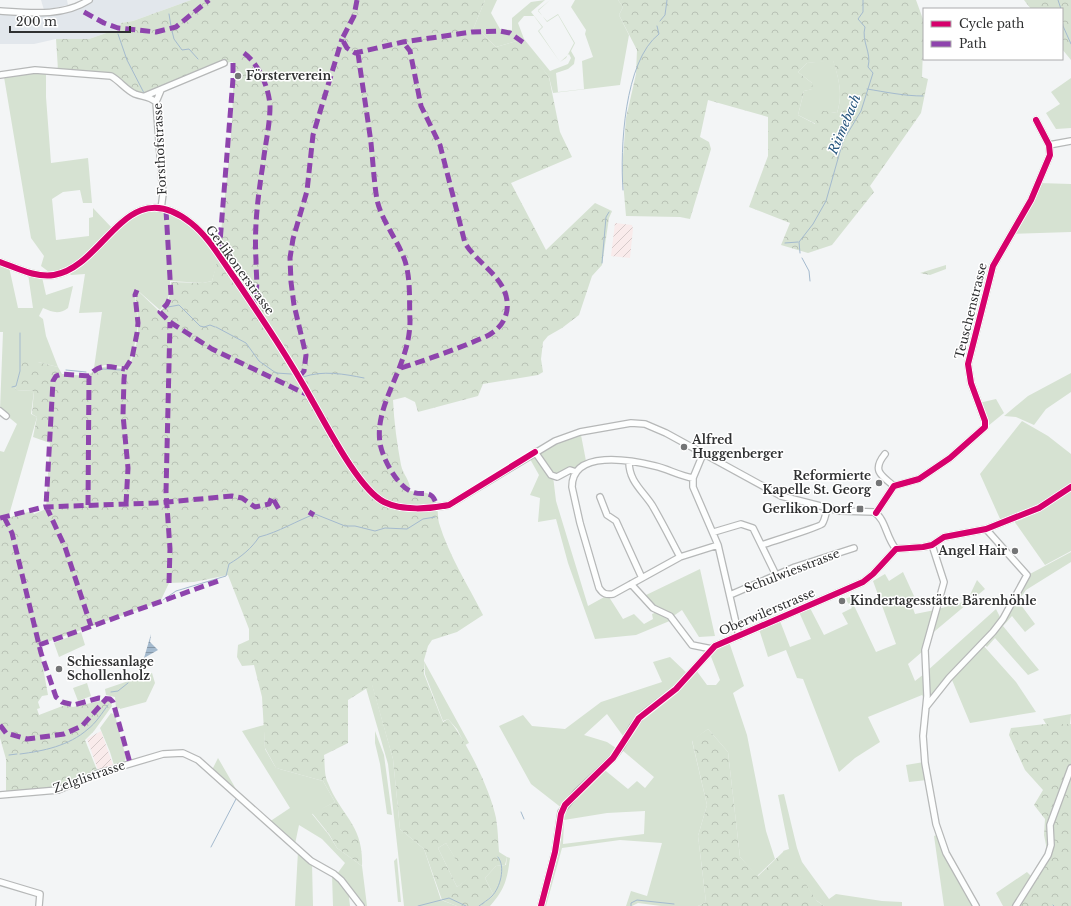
<svg xmlns="http://www.w3.org/2000/svg" width="1071" height="906" font-family="'Libre Baskerville',serif">
	<defs>
		<pattern id="industrial-furrows" width="10" height="10" patternUnits="userSpaceOnUse"><rect width="10" height="10" fill="#f9ebeb"/><path d="M-1 1l2-2M0 10L10 0M9 11l2-2" fill="none" stroke="#d6caca"/></pattern>
		<pattern id="forest-crowns" width="20" height="18" patternUnits="userSpaceOnUse"><rect width="20" height="18" fill="#d6e2d2"/><path d="M2 6a3 3 0 1 1 6 0M12 15a3 3 0 1 1 6 0" fill="none" stroke="#b8c2b5"/></pattern>
		<pattern id="water-rules" width="6" height="5" patternUnits="userSpaceOnUse"><rect width="6" height="5" fill="#a4bace"/><path d="M0 2.5h6" fill="none" stroke="#8698a8"/></pattern>
	</defs>
	<rect width="100%" height="100%" fill="#f3f5f6"/>
	<path fill="#e2e7ec" d="M41,0H67L68,5L44,10Z
		M89,0H191L133,21L121,23L119,30L112,31L89,39H56L34,44H0V11L47,13Z"/>
	<path fill="url(#industrial-furrows)" d="M615,223L632,225L633,229L630,258L611,256Z
		M101,731L113,765L98,770L87,739Z"/>
	<path fill="#d6e2d2" fill-rule="evenodd" d="M485,0H497L491,13L500,29L512,30V18L531,2L545,0L531,12L543,27L539,31L560,62L566,58L574,43L558,15L547,22L538,10L550,0L538,11L547,21L558,14L575,43L571,51L575,58L574,64L568,69L556,73L558,92L584,89L582,61L593,57L585,34L586,30L571,7L575,0H618L623,7L619,15L629,35L620,85L553,93L549,77L520,40L496,47L482,33L472,32ZM524,16H534L542,27L538,31L560,62L569,54L571,58L568,64L550,71L524,39L518,23Z
		M833,60C839,79 843,94 837,113L830,112L816,124L798,115L804,91L812,89V83L798,72L807,63Z
		M35,72H46V97L51,163L88,158L92,203H83L80,190L63,192L52,199L56,240L89,236V218L93,217V208L112,228C94,245 75,270 49,272L41,266L44,256L31,238L4,77Z
		M1071,78V128L1056,129L1046,113L1060,104L1051,92Z
		M1039,183L1071,184V232L1012,234Z
		M151,210C185,214 199,231 219,258L212,281L203,283L170,281C170,294 169,301 160,310L136,289C133,300 138,312 138,323C137,333 133,362 125,367L105,365L94,368L102,312L79,313L85,274L71,275L68,272L136,215Z
		M0,264L9,267L18,308H33L28,274L42,277L46,295L73,286L68,308C59,315 52,312 43,308L39,316L43,319L46,336L58,367L38,362L22,363L15,390L34,391L31,414L37,417L9,515L0,517V451L4,452L17,424L0,410L3,332H0Z
		M1071,373V392L1046,409L1034,425L1016,417L1004,416L1028,396Z
		M996,399L1004,413L988,426L979,403Z
		M1022,421L1048,436L1071,454V484L1037,507L1001,521L980,474Z
		M581,435L586,461L575,469L553,476L556,501L588,606L606,596L609,597L623,619L634,614L644,624L653,619L652,614L659,611L644,596L700,569L715,636L699,637L682,610L672,617V620L636,635L595,639L568,563L556,519L538,522L540,498L530,495L539,475L530,459L566,438Z
		M1071,489V551L1045,565L1014,521L1021,520Z
		M1071,552V562L1026,590L1018,601L1035,624L1025,632L1012,616L1003,626L1039,670L1028,675L995,638L987,647L984,644L1028,575Z
		M903,572L914,596L910,600L915,614L935,610L923,651L908,664L915,681L924,674L925,701L922,695L868,717L880,742L855,758L839,772L803,679L797,678L786,650L768,657L759,629L780,621L790,647L811,639L799,612L810,608L824,635L848,624L842,613L852,608L845,599L850,597L876,652L896,644L873,581L885,574L889,581Z
		M977,580L985,589L929,636L938,609L967,601Z
		M996,609L1001,619L982,644L1016,682L1036,712L970,723L952,680L947,679L931,699L928,698L927,671Z
		M81,632L85,645L59,657L54,643Z
		M729,642L744,686L733,693L747,735L766,831L775,859L757,876L740,857L728,752L708,729L692,741L707,805L698,836L706,902L698,906H661L638,903L632,906H626L631,891L647,896L662,843L620,840L562,848L546,906H543L563,809L531,784L499,726L523,715L532,726L565,729L601,702L662,682L653,662L670,657L690,676L696,670L707,685H716L720,680L710,654L718,646ZM607,714L626,740L622,750L654,777L645,788L637,781L628,789L601,767L616,748L607,742L584,735ZM645,811L644,834L563,844L564,820L607,813Z
		M424,661L469,743L465,745L457,729L448,719L443,721L425,674Z
		M152,673L155,683L146,702L120,709V708L116,709L115,697L106,695L105,689Z
		M87,683L91,696L78,701L73,688Z
		M372,684L393,759L400,829L424,849L441,900L457,906H404L388,764L366,688Z
		M111,713L115,715L126,758L124,762L114,765L110,752L100,728Z
		M1071,714L1070,724H1046L1043,719Z
		M264,725L265,749L276,768L323,781L335,802L312,814L329,835L337,848L362,866L367,906H362L337,874L345,863L322,839L299,825L295,844L269,822L290,808L242,731Z
		M375,731L384,755L392,815L387,814L380,764L375,743Z
		M218,758L240,796L212,770Z
		M924,762L927,780L909,782L906,765Z
		M784,794L797,848L802,862L829,899L836,894L882,901L902,902V906H824L816,900L783,851L789,849L778,795Z
		M937,835L974,906H944L934,836Z
		M446,843L468,879L457,887L438,848Z
		M298,851L312,863L313,906H295Z
		M507,857L510,858C507,880 505,889 490,906H481L493,894L485,878L496,866L506,865Z
		M397,858L401,902H398L394,861Z
		M1027,872L1032,877L1014,906H1003L996,893Z
		M332,875L341,882L351,896L349,897L350,906H333Z"/>
	<path fill="url(#forest-crowns)" fill-rule="evenodd" d="M191,0H485L472,32L482,33L496,47L520,40L524,43L549,77L560,132L572,157L511,183L546,250L595,203L612,211L609,218L602,265L592,276L579,315L562,328L548,336L543,342L541,359L543,372L538,375L483,384L478,396L418,412L415,402L405,397L393,400C394,422 397,444 401,465C403,475 411,481 410,491C416,492 429,491 433,497C439,503 437,515 439,523C449,556 468,585 483,615L457,632L432,640L428,646L424,660V674L443,722L448,719C466,739 491,792 496,818C498,829 498,841 499,852L507,857L505,865L496,866L485,878L493,894L481,906H457L442,900L424,849L400,829L393,759L372,685L348,700V743L324,755C325,764 324,775 328,783C341,816 364,825 362,866L337,848L329,834L312,813L335,802L323,781L276,768L265,748L262,697L254,665L242,666L237,657L238,645L249,640V629L228,575L194,582L169,583L160,602L39,645L48,695L42,696L38,702L40,708L37,709L39,715L65,705L73,707L100,701H110L112,706L94,731L85,740L97,770L52,789L6,791V759L0,738V520L32,511L34,514L46,509L50,443L33,437L37,417L32,414L34,391L15,390L22,362H38L58,367L62,374L88,376C100,363 110,367 126,369C136,359 139,332 138,318C137,309 134,299 137,290L160,312C169,302 171,295 171,282L203,283L212,281L218,258L217,252L220,242C226,182 235,121 233,62H230L161,90L140,95L111,76L58,70L56,39H89L112,31H119L121,23L133,21ZM446,843L467,879L457,887L438,848Z
		M618,0H916L924,22L922,77L928,79L921,113L870,186L874,192L832,245L808,253L781,245L790,223L749,207L768,156V117L708,100L700,137L709,142L711,149L690,219L680,217L626,216L622,170L626,118L636,74L637,50L619,15L623,7ZM833,61C839,79 843,94 837,113L819,110L815,124L798,115L804,91L813,89L812,83L798,72L807,63Z
		M1024,0H1071V60L1062,49V9H1031Z
		M946,265V269L930,275L920,273Z
		M1045,724H1071V906H1016L1048,855L1044,835L1045,819L1034,805L1043,790L1025,770L1009,735L1011,728Z
		M708,729L728,752L740,857L758,876L784,851L817,901L824,906H698L706,902L698,836L707,805L692,740Z"/>
	<path fill="url(#water-rules)" d="M151,634L150,642L158,650L144,658Z"/>
	<g fill="none" stroke-linecap="round" stroke-linejoin="round">
		<path stroke="#a4bace" stroke-width="1" d="M1058,0L1061,9
			M169,14L171,26
			M1062,19L1063,26L1071,44
			M660,21L665,15L667,0
			M172,31L174,39L182,50L189,49L198,59
			M118,34L127,60L144,93
			M867,89C886,92 904,96 923,96
			M623,190C620,149 624,61 659,34L657,26
			M174,210L182,214
			M187,217L203,229L211,239
			M785,243L798,242
			M800,253L799,242L813,224L826,201L843,141L861,111L873,73L868,67C872,53 861,41 865,27L858,19L863,12V0
			M802,258L809,271L810,281
			M602,263L606,217L609,212
			M168,307L179,305L200,326L204,327L210,325L215,327
			M216,327L246,343L259,361L276,373L291,374
			M66,370L86,372
			M94,372L103,369L121,370
			M303,377C323,370 344,374 364,378
			M12,387L16,386L20,371V333
			M163,600L176,591L226,576L229,564C241,557 252,548 259,537C279,532 296,521 315,514L345,526H355L375,531L385,528L407,529L423,519L435,517
			M111,692L118,691L128,683
			M20,754C43,751 69,746 88,729C96,723 102,713 108,705
			M9,755L17,754
			M521,812L524,819
			M211,847L236,799
			M1053,905L1054,906
			M418,906L449,898L466,906
			M479,906C483,903 488,900 492,896C500,888 506,867 498,857
			M631,906V903L637,900L674,904"/>
		<defs>
			<path id="minor" d="M0,11C30,13 63,17 89,0
				M0,75L35,70L111,76C120,81 126,90 135,94C143,97 149,96 156,102
				M145,96L224,63
				M1049,145L1071,141
				M161,209L163,194L156,102L161,90
				M0,262C17,268 36,278 54,275C105,267 126,171 191,223C210,238 222,261 236,280C263,320 290,360 313,402C328,428 359,489 384,502C402,511 430,509 449,505L555,441L580,432L631,423L645,424L666,433L781,496L840,511L874,512C886,519 886,538 896,549
				M0,411L6,416
				M535,452L551,475L557,477L570,470L576,472
				M703,454L693,478V487L718,545L739,636
				M885,454C872,470 880,475 894,486
				M629,462C629,481 642,490 652,505C662,522 671,540 680,557L613,594C606,595 603,594 599,588L580,523L572,487C572,449 631,460 655,466C668,469 680,476 693,478
				M600,497L607,515L616,521L642,578
				M876,513L894,486L919,479L950,458L985,427V421L971,383L968,364L993,266L1031,200L1050,155L1049,145L1036,120
				M714,532L741,524L753,528L776,575
				M762,545C772,541 820,527 822,524C825,520 826,513 827,508
				M932,545L944,582L925,650L927,696L923,736L925,763L936,824L946,853L976,906
				M896,549L923,547L932,545L944,537L986,529L1039,508L1071,487
				M680,557L718,545
				M631,584L653,608L670,616L692,645L712,649
				M730,595L795,567L854,548
				M926,707L949,678L993,632L1003,619L1027,575L986,529
				M0,795L58,790L99,773L163,754L183,753L198,760L311,861L334,874L341,880L361,906
				M0,882L40,894L39,906
				M541,906L555,852L561,812L576,793L613,758L621,747L633,726L642,715L676,689L715,646L863,582L873,574L896,549
				M1016,906L1048,855L1051,845L1050,825L1071,768"/>
		</defs>
		<use href="#minor" stroke="#b6b8b8" stroke-width="8"/>
		<use href="#minor" stroke="#fdfefe" stroke-width="5.5"/>
		<path stroke="#8e44ad" stroke-width="5" stroke-dasharray="10 5" stroke-linecap="butt" d="M357,0L354,16L342,39L347,48L355,53L403,42L472,32L500,31L510,33L524,43
			M84,12L104,23L118,28L156,32L176,27L209,0
			M244,53C259,64 269,88 270,106C270,125 265,145 263,164C258,196 254,227 256,260C256,276 259,290 253,305
			M358,53C362,83 367,113 371,143C373,162 374,182 377,200C382,222 398,240 405,261C411,280 409,302 410,321C410,366 374,403 380,443C382,457 396,484 410,491C423,498 432,486 437,507
			M166,210L171,295L167,304L160,312L170,322L212,349L308,395
			M217,252L220,242L233,79V59
			M401,368C425,360 449,352 473,342C479,339 487,337 492,333C507,323 511,306 504,290C496,272 475,260 465,243L440,145L421,106L410,51L403,42
			M89,376L62,374L56,376L53,381L46,506L65,547L91,626
			M299,377L304,371L306,355L294,305L291,282L290,258L293,239L307,191L313,135L342,39
			M126,504L128,468L123,415L124,379L125,369L132,358L137,333L138,323L135,295L137,290
			M88,505L89,376C100,362 110,367 125,369
			M309,512L314,515
			M4,517L12,533L41,653L56,697L62,702L74,705L99,698L110,699L113,702L130,763
			M0,518L44,507L156,503L232,496L242,498L255,507L269,504L272,497L281,513
			M169,583L170,549L166,492L170,322
			M39,645L221,580
			M0,725L6,733L27,739L64,734L82,726L107,698"/>
		<defs>
			<path id="cycleway" d="M0,262C17,268 36,278 54,275C105,267 126,171 191,223C210,238 222,261 236,280C263,320 290,360 313,402C328,428 359,489 384,502C402,511 430,509 449,505L535,452
				M876,513L894,486L919,479L950,458L985,427V421L971,383L968,364L993,266L1031,200L1050,155L1049,145L1036,120
				M541,906L555,852L561,814L565,805L613,758L639,718L676,689L715,646L863,582L873,574L896,549L923,547L932,545L944,537L986,529L1039,508L1071,487"/>
		</defs>
		<use href="#cycleway" stroke="#fff" stroke-width="8"/>
		<use href="#cycleway" stroke="#d6006c" stroke-width="6"/>
	</g>
	<g fill="#747576" stroke="#fff" stroke-width="1.5">
		<circle cx="238" cy="76" r="4"/>
		<circle cx="684" cy="447" r="4"/>
		<circle cx="879" cy="483" r="4"/>
		<rect x="856" y="505" width="8" height="8" rx="2"/>
		<circle cx="1015" cy="551" r="4"/>
		<circle cx="842" cy="601" r="4"/>
		<circle cx="59" cy="669" r="4"/>
	</g>
	<g text-anchor="middle" stroke-width="3" stroke-linejoin="round" paint-order="stroke">
		<g font-size="12" font-weight="bold" fill="#2f3031" stroke="#fff" text-anchor="start">
			<text x="246" y="80">Försterverein</text>
			<text x="692" y="444">Alfred<tspan x="692" dy="14">Huggenberger</tspan></text>
			<text x="871" y="480" text-anchor="end">Reformierte<tspan x="871" dy="14">Kapelle St. Georg</tspan></text>
			<text x="852" y="513" text-anchor="end">Gerlikon Dorf</text>
			<text x="1007" y="555" text-anchor="end">Angel Hair</text>
			<text x="850" y="605">Kindertagesstätte Bärenhöhle</text>
			<text x="67" y="666">Schiessanlage<tspan x="67" dy="14">Schollenholz</tspan></text>
		</g>
		<g font-size="12" fill="#2f3031" stroke="#fff">
			<text transform="translate(160 149) rotate(-93)" y="4">Forsthofstrasse</text>
			<text transform="translate(240 270) rotate(54)" y="4">Gerlikonerstrasse</text>
			<text transform="translate(971 311) rotate(-76)" y="4">Teuschenstrasse</text>
			<text transform="translate(792 571) rotate(-21)" y="4">Schulwiesstrasse</text>
			<text transform="translate(767 612) rotate(-23)" y="4">Oberwilerstrasse</text>
			<text transform="translate(89 777) rotate(-19)" y="4">Zelglistrasse</text>
		</g>
		<g font-size="13" font-style="italic" fill="#27567e" stroke="#fff">
			<text transform="translate(844 124) rotate(-67)" y="5">Riimebach</text>
		</g>
	</g>
	<rect x="923" y="8" width="140" height="52" fill="#ffffff" stroke="#acacad"/>
	<rect x="931" y="21" width="20" height="6" fill="#d6006c" stroke="#acacad"/>
	<text x="959" y="28" font-size="12" fill="#2f3031">Cycle path</text>
	<rect x="931" y="41" width="20" height="6" fill="#8e44ad" stroke="#acacad"/>
	<text x="959" y="48" font-size="12" fill="#2f3031">Path</text>
	<path d="M10 26v6h120v-6" fill="none" stroke="#2f3031" stroke-width="2"/>
	<text x="16" y="26" font-size="12" fill="#2f3031" stroke="#ffffff" stroke-width="3" paint-order="stroke">200 m</text>
</svg>
